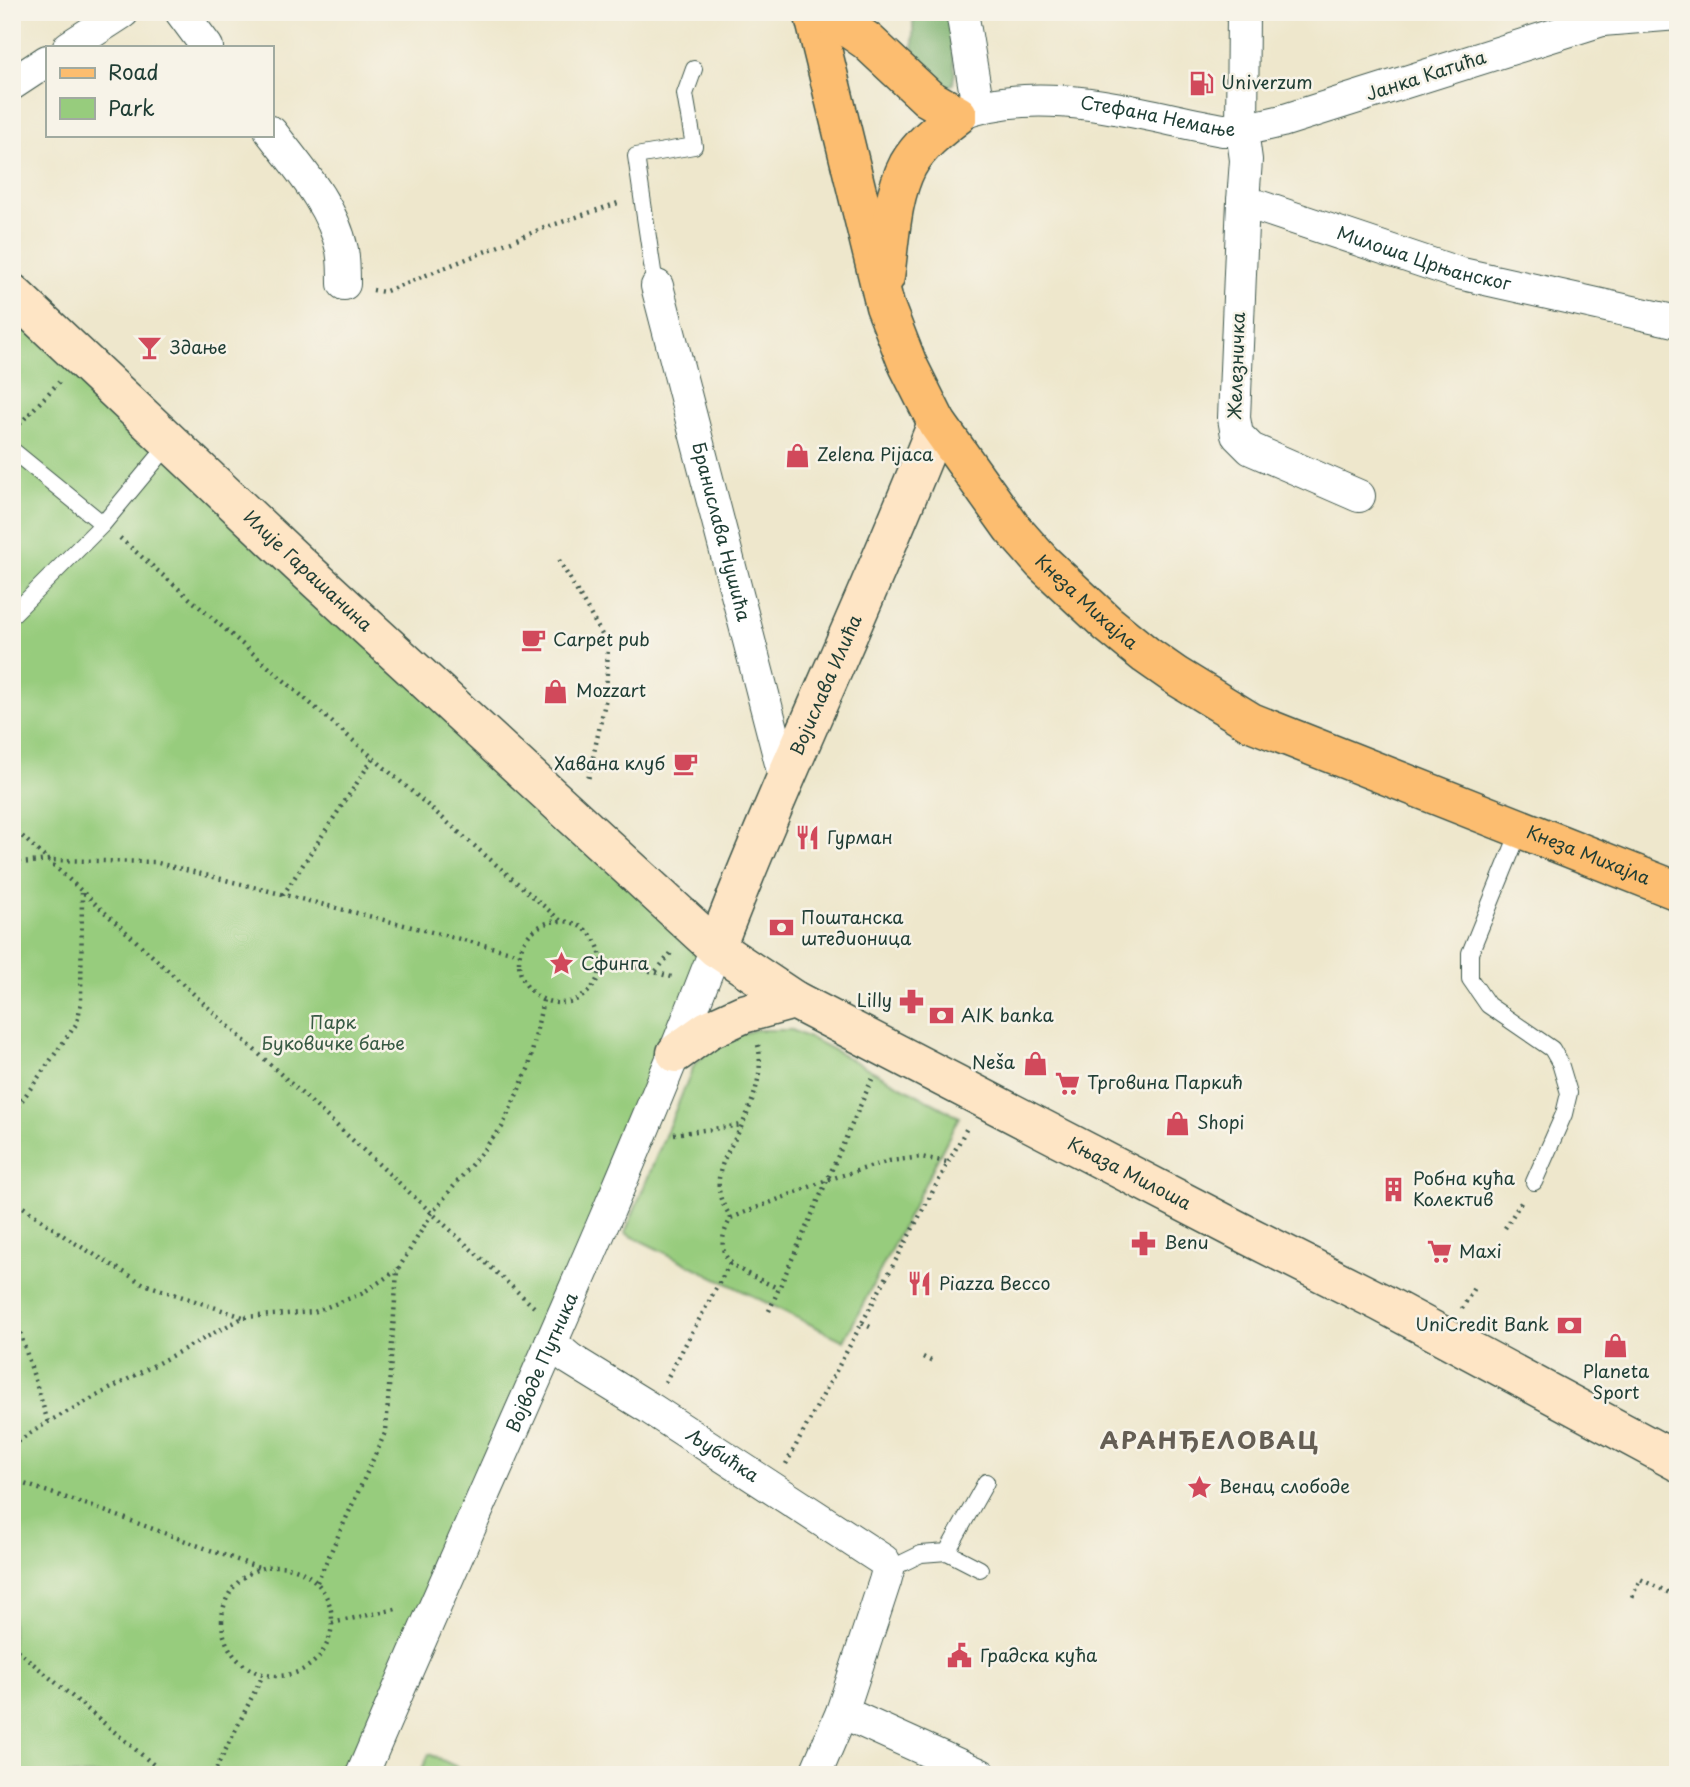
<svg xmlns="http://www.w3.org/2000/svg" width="1690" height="1787" font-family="'Playpen Sans',sans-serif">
	<rect width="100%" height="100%" fill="#f7f3e8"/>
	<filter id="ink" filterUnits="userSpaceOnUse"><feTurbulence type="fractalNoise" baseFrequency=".0143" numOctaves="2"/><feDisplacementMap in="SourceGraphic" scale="14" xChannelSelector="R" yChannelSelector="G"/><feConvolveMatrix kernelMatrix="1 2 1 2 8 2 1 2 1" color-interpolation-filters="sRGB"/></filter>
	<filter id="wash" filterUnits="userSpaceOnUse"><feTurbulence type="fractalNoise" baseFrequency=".00686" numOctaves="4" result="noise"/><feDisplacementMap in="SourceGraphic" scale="28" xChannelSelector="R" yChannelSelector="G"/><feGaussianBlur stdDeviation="1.57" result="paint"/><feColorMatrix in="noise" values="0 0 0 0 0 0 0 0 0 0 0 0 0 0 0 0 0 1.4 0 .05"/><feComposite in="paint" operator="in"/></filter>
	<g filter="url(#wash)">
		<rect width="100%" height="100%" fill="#eee7cc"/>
		<path fill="#97cc7d" stroke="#5b8458" stroke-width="2" d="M12,293L716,948L363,1775H12Z
			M754,1030H792L822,1044L959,1117L844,1341L625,1233L694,1065L718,1042Z
			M429,1754L474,1775H419Z"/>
		<path fill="#79b06c" stroke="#4c7650" stroke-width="2" d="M913,12H948L955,72L953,84L946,88L917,64L913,45Z"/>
	</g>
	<g filter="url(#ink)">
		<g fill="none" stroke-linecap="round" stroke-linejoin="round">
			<defs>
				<path id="lane" d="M657,286L654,278L636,156L694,146L685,94L694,69
					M12,450L103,524
					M12,615L103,524L170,443
					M1520,830L1470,953V979L1488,1005L1552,1049L1560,1063L1569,1093L1564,1114L1534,1182
					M947,1552L986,1482
					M888,1570L921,1554L947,1552L980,1569"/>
				<g id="street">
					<path d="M181,12L207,47"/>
					<path d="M962,12L978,107"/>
					<path id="s1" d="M1603,12L1602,20L1282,121L1242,130L1246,160L1243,201L1458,273L1678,322"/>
					<path d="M1602,20L1678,14"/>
					<path d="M69,47L123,12"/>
					<path d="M12,84L47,61"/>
					<path id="s2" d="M958,115C1040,81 1139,115 1223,130H1242L1243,12"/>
					<path d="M271,132C298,167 333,206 342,250C344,261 344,273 344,284"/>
					<path d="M1243,201L1234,418L1237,435L1251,449L1359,496"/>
					<path id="s3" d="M657,286L785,779"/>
					<path id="s4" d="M551,1343L570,1359L651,1409L884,1561L888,1570L885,1581L842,1712L815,1775"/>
					<path d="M842,1712L981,1775"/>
					<path id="s5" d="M362,1775C479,1499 608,1228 716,948"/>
				</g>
				<g id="secondary">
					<path id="s6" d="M12,293L299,564L716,948L794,1000L1249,1236L1380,1302L1678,1462"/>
					<path id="s7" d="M716,948C784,771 868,600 937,423"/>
					<path d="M676,1053L708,1030L743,1014L794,1000"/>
				</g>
				<g id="primary">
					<path id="s8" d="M813,12L885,306L908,365L937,423L1012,528L1042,562L1108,624L1146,655L1176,676L1251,722L1678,891"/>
					<path d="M825,12L867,41L928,98L958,115C940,129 920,144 908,165C891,197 890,241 885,277"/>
				</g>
			</defs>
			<use href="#lane" stroke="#3e564b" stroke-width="18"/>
			<use href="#street" stroke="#3e564b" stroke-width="34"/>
			<use href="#secondary" stroke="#3e564b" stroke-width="41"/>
			<use href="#primary" stroke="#3e564b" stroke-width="41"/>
			<path stroke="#3e564b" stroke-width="4.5" stroke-dasharray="2 5" stroke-linecap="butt" d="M373,290L384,292L544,228L621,202
				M15,429L59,382
				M120,538L561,921
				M559,560L608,645L606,698L588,780
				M12,827L534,1307
				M12,864L48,860L154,862L519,954
				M283,895L374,757
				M519 962a41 41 0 1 1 82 0a41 41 0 1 1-82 0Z
				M601,963L635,967L672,977
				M656,971L671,953
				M758,1045C764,1071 754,1099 743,1123C732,1148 712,1168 721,1199C723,1205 728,1212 731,1218C705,1264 745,1271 779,1289
				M12,1119L18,1106L77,1023L81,1003L82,893
				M674,1134L742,1125
				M12,1199L68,1239L144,1284L243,1317
				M731,1218L827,1180L889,1161L921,1157L947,1162
				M1505,1228L1522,1201
				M12,1306L48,1422
				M1462,1309L1475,1286
				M769,1311L873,1077
				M862,1323L870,1327
				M923,1357L931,1361
				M665,1382L730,1263
				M12,1445L48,1422L244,1317L314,1312L361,1294L396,1271
				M786,1464L968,1126
				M12,1480L88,1505L259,1568
				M222 1621a55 55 0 1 1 110 0a55 55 0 1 1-110 0Z
				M317,1582L386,1431L397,1271L432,1213L502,1127L529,1067L543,1000
				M1632,1597L1640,1579L1678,1597
				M332,1623L400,1608
				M12,1646L166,1775
				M213,1775L263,1675"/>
			<use href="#lane" stroke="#fff" stroke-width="16"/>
			<use href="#street" stroke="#fff" stroke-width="32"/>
			<use href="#secondary" stroke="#fee5c5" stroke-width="38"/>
			<use href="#primary" stroke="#fcbd6f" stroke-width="38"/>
		</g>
	</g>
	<defs>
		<symbol id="fuel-bare" viewBox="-9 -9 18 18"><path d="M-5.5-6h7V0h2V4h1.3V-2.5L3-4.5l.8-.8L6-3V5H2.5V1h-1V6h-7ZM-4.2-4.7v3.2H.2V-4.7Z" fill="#d1495b" stroke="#f7f3e8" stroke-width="2.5" paint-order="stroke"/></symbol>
		<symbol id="bar-bare" viewBox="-9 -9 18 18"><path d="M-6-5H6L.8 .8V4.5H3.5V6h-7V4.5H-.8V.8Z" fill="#d1495b" stroke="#f7f3e8" stroke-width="2.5" paint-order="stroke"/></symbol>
		<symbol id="shop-bare" viewBox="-9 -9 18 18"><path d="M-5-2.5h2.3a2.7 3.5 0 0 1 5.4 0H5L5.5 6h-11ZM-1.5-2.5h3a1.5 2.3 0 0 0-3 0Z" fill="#d1495b" stroke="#f7f3e8" stroke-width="2.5" paint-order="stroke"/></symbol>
		<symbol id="cafe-bare" viewBox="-9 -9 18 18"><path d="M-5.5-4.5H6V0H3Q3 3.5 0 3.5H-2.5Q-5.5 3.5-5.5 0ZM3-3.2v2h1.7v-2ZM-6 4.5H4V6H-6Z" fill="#d1495b" stroke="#f7f3e8" stroke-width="2.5" paint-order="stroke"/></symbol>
		<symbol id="restaurant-bare" viewBox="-9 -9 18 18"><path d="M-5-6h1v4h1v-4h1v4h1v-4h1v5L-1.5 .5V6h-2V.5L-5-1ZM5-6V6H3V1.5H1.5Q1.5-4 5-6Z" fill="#d1495b" stroke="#f7f3e8" stroke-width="2.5" paint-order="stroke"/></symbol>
		<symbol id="bank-bare" viewBox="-9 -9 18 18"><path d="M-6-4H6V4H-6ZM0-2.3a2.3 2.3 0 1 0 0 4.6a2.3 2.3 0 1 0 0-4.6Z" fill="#d1495b" stroke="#f7f3e8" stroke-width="2.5" paint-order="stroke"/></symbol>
		<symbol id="sight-bare" viewBox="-9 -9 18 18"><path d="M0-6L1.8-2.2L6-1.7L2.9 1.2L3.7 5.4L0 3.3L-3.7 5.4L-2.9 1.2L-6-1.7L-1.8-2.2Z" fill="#d1495b" stroke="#f7f3e8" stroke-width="2.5" paint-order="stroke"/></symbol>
		<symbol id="pharmacy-bare" viewBox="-9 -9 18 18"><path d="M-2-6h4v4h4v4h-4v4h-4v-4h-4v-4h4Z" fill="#d1495b" stroke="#f7f3e8" stroke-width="2.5" paint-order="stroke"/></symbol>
		<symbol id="supermarket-bare" viewBox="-9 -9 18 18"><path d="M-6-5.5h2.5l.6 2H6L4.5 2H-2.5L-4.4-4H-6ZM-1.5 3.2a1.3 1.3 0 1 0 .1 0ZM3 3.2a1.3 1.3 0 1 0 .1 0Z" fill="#d1495b" stroke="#f7f3e8" stroke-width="2.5" paint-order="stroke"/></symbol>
		<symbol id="building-bare" viewBox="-9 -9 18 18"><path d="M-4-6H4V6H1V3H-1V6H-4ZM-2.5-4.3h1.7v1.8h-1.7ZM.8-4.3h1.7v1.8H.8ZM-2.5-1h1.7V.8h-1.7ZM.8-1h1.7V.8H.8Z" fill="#d1495b" stroke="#f7f3e8" stroke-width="2.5" paint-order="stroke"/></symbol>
		<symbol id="civic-bare" viewBox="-9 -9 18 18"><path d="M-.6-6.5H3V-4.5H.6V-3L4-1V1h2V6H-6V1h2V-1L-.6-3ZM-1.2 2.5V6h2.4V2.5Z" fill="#d1495b" stroke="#f7f3e8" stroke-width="2.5" paint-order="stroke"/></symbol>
	</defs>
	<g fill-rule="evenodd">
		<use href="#fuel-bare" x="1184" y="66" width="35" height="35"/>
		<use href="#bar-bare" x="132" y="330" width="35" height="35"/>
		<use href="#shop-bare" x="780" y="438" width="35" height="35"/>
		<use href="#cafe-bare" x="516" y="622" width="35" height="35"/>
		<use href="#shop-bare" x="538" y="674" width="35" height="35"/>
		<use href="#cafe-bare" x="668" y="746" width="35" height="35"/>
		<use href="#restaurant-bare" x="790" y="820" width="35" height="35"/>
		<use href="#bank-bare" x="764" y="910" width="35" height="35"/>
		<use href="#sight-bare" x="544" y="946" width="35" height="35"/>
		<use href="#pharmacy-bare" x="894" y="984" width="35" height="35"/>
		<use href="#bank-bare" x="924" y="998" width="35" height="35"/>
		<use href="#shop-bare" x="1018" y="1046" width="35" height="35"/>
		<use href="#supermarket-bare" x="1050" y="1066" width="35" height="35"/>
		<use href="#shop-bare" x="1160" y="1106" width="35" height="35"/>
		<use href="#building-bare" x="1376" y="1172" width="35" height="35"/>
		<use href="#pharmacy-bare" x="1126" y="1226" width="35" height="35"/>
		<use href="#supermarket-bare" x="1422" y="1234" width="35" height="35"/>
		<use href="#restaurant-bare" x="902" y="1266" width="35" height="35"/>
		<use href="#bank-bare" x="1552" y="1308" width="35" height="35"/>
		<use href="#shop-bare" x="1598" y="1328" width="35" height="35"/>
		<use href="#sight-bare" x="1182" y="1470" width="35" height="35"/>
		<use href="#civic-bare" x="942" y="1638" width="35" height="35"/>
	</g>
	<g text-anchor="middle" stroke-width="5" stroke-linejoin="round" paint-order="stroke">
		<g font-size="18" fill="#1f3d34" stroke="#f7f3e8">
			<text transform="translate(1426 76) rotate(-18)" y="6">Јанка Катића</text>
			<text dy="6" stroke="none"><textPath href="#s2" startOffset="203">Стефана Немање</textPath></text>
			<text dy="6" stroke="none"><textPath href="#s1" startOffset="646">Милоша Црњанског</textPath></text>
			<text transform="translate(1237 366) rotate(-88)" y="6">Железничка</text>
			<text dy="6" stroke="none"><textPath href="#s3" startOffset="254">Бранислава Нушића</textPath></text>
			<text dy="6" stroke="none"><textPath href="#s6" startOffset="406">Илије Гарашанина</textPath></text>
			<text dy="6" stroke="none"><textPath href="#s8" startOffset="665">Кнеза Михајла</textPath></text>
			<text dy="6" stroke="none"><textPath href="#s7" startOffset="285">Војислава Илића</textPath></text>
			<text dy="6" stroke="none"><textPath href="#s8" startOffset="1232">Кнеза Михајла</textPath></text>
			<text dy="6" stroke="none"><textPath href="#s6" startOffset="1433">Књаза Милоша</textPath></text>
			<text dy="6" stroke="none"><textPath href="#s5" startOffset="450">Војводе Путника</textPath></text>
			<text dy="6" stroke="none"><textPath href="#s4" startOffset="205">Љубићка</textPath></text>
		</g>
		<g font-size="18" fill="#1f3d34" stroke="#f7f3e8" text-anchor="start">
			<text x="1221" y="89">Univerzum</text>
			<text x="170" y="354">Здање</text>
			<text x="817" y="461">Zelena Pijaca</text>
			<text x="553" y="646">Carpet pub</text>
			<text x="576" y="697">Mozzart</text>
			<text x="665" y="770" text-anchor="end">Хавана клуб</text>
			<text x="827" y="844">Гурман</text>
			<text x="801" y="924">Поштанска<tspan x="801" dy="21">штедионица</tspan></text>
			<text x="581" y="970">Сфинга</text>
			<text x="892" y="1007" text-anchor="end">Lilly</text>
			<text x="961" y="1022">AIK banka</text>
			<text x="1015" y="1069" text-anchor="end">Neša</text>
			<text x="1087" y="1089">Трговина Паркић</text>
			<text x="1197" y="1129">Shopi</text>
			<text x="1413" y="1185">Робна кућа<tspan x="1413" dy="21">Колектив</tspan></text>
			<text x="1164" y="1249">Benu</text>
			<text x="1459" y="1258">Maxi</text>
			<text x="939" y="1290">Piazza Becco</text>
			<text x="1549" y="1331" text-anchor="end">UniCredit Bank</text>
			<text x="1616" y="1378" text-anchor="middle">Planeta<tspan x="1616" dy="21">Sport</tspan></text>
			<text x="1219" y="1493">Венац слободе</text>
			<text x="980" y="1662">Градска кућа</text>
		</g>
		<g font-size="18" fill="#375a43" stroke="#f7f3e8">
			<text x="333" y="1029">Парк<tspan x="333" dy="21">Буковичке бање</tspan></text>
		</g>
		<g font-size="24" font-weight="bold" letter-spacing="2" fill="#645e54" stroke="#f7f3e8">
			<text x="1210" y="1449">АРАНЂЕЛОВАЦ</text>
		</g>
	</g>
	<rect width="1690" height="1787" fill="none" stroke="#f7f3e8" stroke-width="42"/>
	<rect x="46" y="46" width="228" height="91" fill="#f7f3e8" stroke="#a1aaa0" stroke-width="2"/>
	<rect x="60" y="68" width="35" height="10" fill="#fcbd6f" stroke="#a1aaa0" stroke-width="2"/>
	<text x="108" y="80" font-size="21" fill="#1f3d34">Road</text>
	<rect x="60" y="98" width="35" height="21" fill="#97cc7d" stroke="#a1aaa0" stroke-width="2"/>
	<text x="108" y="116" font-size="21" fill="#1f3d34">Park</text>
</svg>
